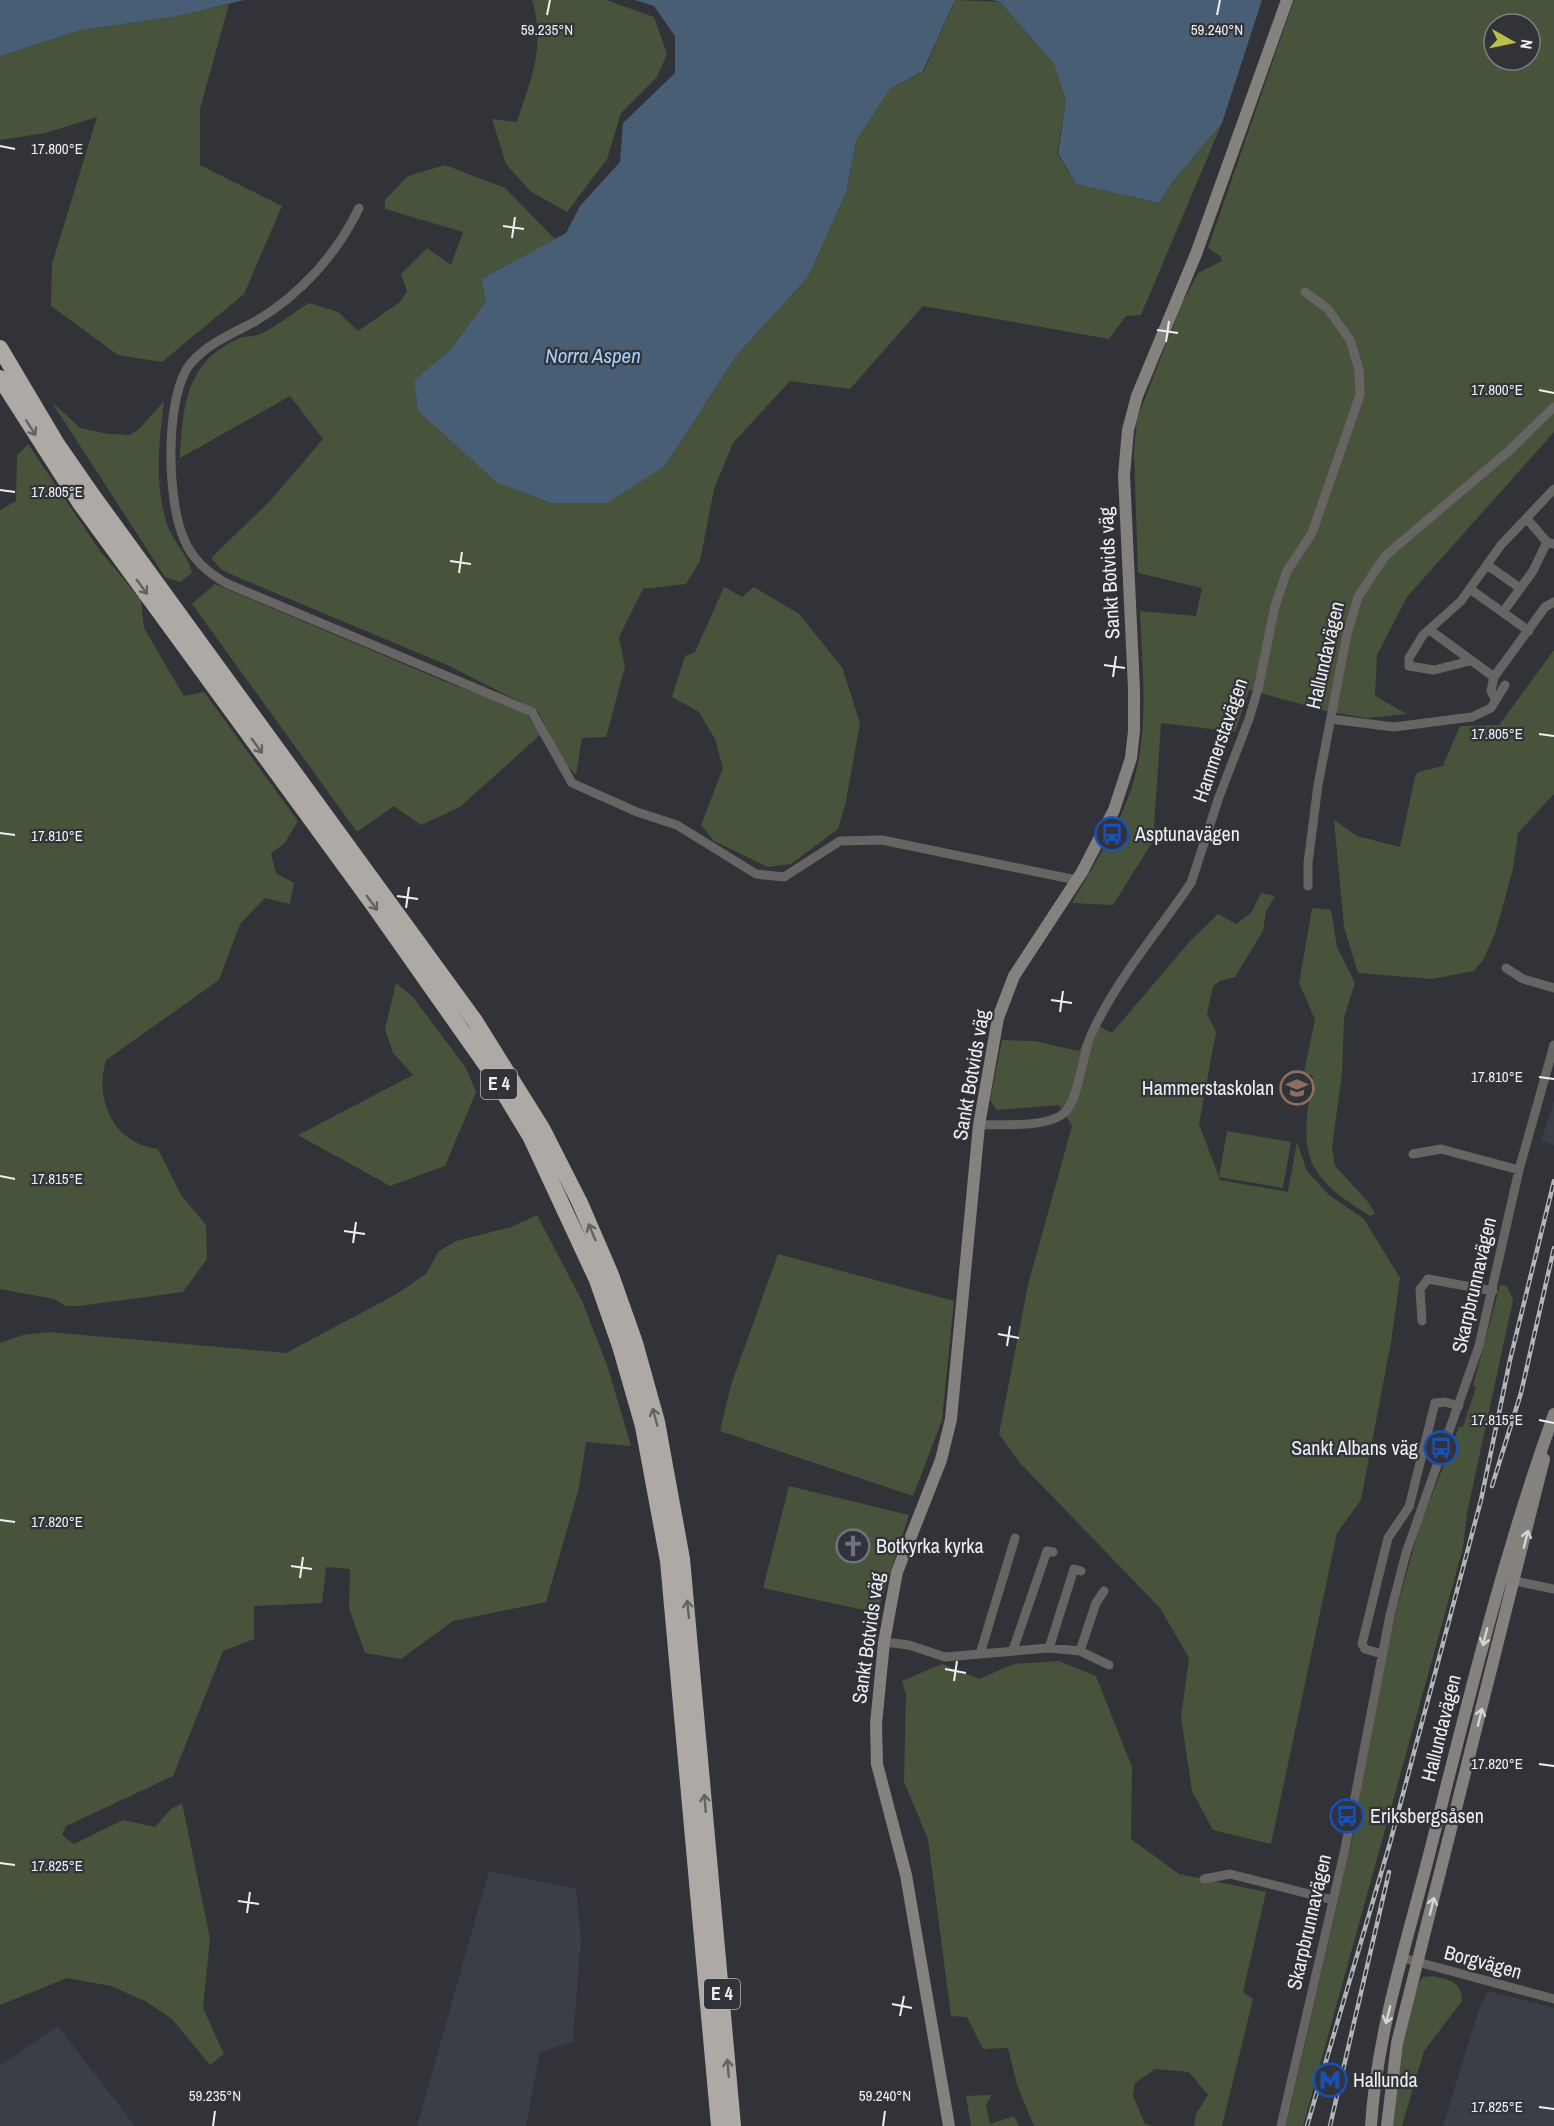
<svg xmlns="http://www.w3.org/2000/svg" width="1554" height="2126" font-family="'Archivo Narrow',sans-serif">
	<rect width="100%" height="100%" fill="#313338"/>
	<path fill="#3a3e47" d="M1554,1101V1145L1541,1141Z
		M489,1871L576,1889L581,1938L573,2042L540,2052L526,2126H417Z
		M1488,1991L1554,2008V2126H1443L1479,2009Z
		M58,2026L135,2126H0V2066Z"/>
	<path fill="#48533b" fill-rule="evenodd" d="M532,0H606L654,17L667,54L657,77L621,113L607,159L567,212L530,191L506,164L492,119L517,122C531,78 546,47 532,0Z
		M955,0L1000,2L1054,64L1066,101L1057,153L1076,184L1159,203L1171,184L1222,123L1141,315L1126,316L1109,339L923,306L850,389L790,381L733,443L714,489L700,561L686,584L643,589L619,637L625,667L606,737L582,738L576,775L562,760L538,711L447,665L235,576L221,569L211,558L270,501L323,439L290,396L180,458C183,407 185,361 240,338C245,336 252,337 258,335C273,329 294,312 309,303L338,312L358,331L400,302L407,291L401,274L427,248L451,265L463,232L385,209V200L408,176L445,165L505,188L555,239L481,279L486,301L451,349L414,380L418,411L496,482L665,466L736,356L808,277L846,193L856,141L890,89L924,71Z
		M1294,0H1554V432L1407,597L1377,655L1375,696L1407,714L1367,718L1326,711L1249,690L1235,732L1161,723L1153,841L1113,905L1072,903C1095,862 1123,822 1135,776C1149,723 1142,665 1140,611L1196,616L1202,588L1138,573L1134,451L1137,419L1182,303L1198,273L1222,261L1220,256L1208,248ZM1494,24H1530V60H1494Z
		M229,4L200,109V165L282,206L244,294L162,362L118,355L51,306L52,264L97,117L45,133L0,140V56L82,30L179,16Z
		M164,401C159,443 154,483 167,524C173,542 189,556 192,573L180,582L165,577L51,401L80,428L108,434L130,435L140,428Z
		M28,444L100,551L141,600L144,628L184,696L204,692L298,821L284,844L271,853L276,873L294,883L290,904L265,898L240,924L219,980L106,1060C94,1101 114,1144 158,1149L181,1195L206,1225L207,1259L183,1292L79,1306H66L54,1299L0,1289V510L16,501L17,456Z
		M215,584L446,682L516,708L528,716L541,734L460,807L421,825L394,806L357,832L192,604Z
		M724,587L742,597L754,587L799,614L842,667L860,723L846,801L838,829L791,864L768,867L714,841L701,825L723,768L715,739L699,712L672,697L685,656L695,652Z
		M1554,650V794L1518,833L1513,869L1495,934L1483,960L1474,971L1432,979L1358,973L1344,927L1334,820L1357,836L1400,847L1415,777L1418,772L1443,766L1460,726L1499,725Z
		M1261,893L1275,896L1266,911L1263,931L1235,977L1220,981L1213,986L1207,1014L1216,1032L1199,1124L1219,1177L1227,1131L1291,1142L1283,1188L1219,1177L1220,1180L1288,1192L1297,1142L1307,1171L1329,1195L1364,1219L1400,1278L1391,1342L1361,1500L1337,1533L1271,1844L1213,1830L1192,1791L1181,1717L1189,1658L1160,1608L1019,1462L999,1434L1028,1285L1072,1126L1059,1105L997,1110L990,1100L1002,1040L1034,1041L1079,1051L1093,1023L1112,1033L1190,941L1218,914L1236,924L1251,913Z
		M1312,908L1331,910L1337,947L1355,983L1344,1018L1342,1073L1332,1148L1335,1166L1369,1203L1375,1214L1370,1216C1300,1173 1300,1153 1313,1076L1304,1073L1315,1019L1299,983Z
		M396,983L413,997L466,1068L476,1092L445,1166L390,1186L298,1135L413,1075L393,1053L385,1029Z
		M537,1215L582,1301L608,1368L631,1446L586,1442L579,1488L546,1602L453,1621L401,1659L365,1653L349,1608L350,1569L326,1567L322,1603L254,1606V1639L223,1651L173,1776L66,1826L62,1835L74,1844L123,1820L155,1827L171,1809L182,1803L210,1938L203,2008L224,2054L210,2065L172,2019L145,2001L111,1986L67,1978L0,2005V1343L23,1335L49,1332L286,1353L395,1295L426,1274L438,1252L456,1241L511,1227Z
		M778,1254L954,1301L942,1420L913,1496L720,1431L731,1385Z
		M1500,1285L1507,1286L1513,1300L1467,1513L1463,1548L1303,2126H1286L1353,1835L1385,1650L1420,1525L1459,1427H1463L1476,1387L1473,1386Z
		M789,1486L909,1515L877,1613L763,1588Z
		M1059,1661L1096,1676L1132,1767L1131,1839L1179,1874L1266,1892L1243,1992L1253,1999L1222,2126H1194L1196,2114L1208,2095L1189,2072L1155,2069L1135,2083L1133,2096L1145,2124L1154,2126H1034L1017,2085L1008,2048L983,2049L967,2017L951,2016L928,1839L904,1782L906,1695L902,1681L942,1664L979,1679L1014,1664Z
		M1433,1976C1449,1980 1462,1981 1462,2001L1424,2051L1402,2126H1392C1395,2097 1404,1994 1423,1977Z
		M991,2095L986,2105L990,2124L1014,2116L1019,2126H971L966,2096Z"/>
	<path fill="#475e75" d="M0,0H244L179,16L82,30L0,56Z
		M635,0H955L923,71L890,89L856,141L846,193L808,277L736,356L665,466L607,503H552L496,482L418,411L414,380L451,349L486,301L481,279L566,233L580,206L620,162L623,123L675,73V36L654,6Z
		M992,0H1262L1222,123L1171,184L1159,203L1076,184L1058,153L1066,101L1054,64L1000,2Z"/>
	<g fill="none" stroke-linecap="round" stroke-linejoin="round">
		<path stroke="#676564" stroke-width="9" d="M359,208C337,254 300,295 256,321C234,333 208,343 191,363C164,395 167,502 184,539C192,559 209,574 228,584L532,712L572,783L637,812L677,825L756,874L784,877L840,841L882,840L1076,880
			M1527,519L1547,542L1554,544
			M1487,565L1520,588
			M1470,589L1529,631
			M1503,612L1533,571L1547,542
			M1431,631L1494,677
			M1470,661L1434,670L1409,666V658L1423,635L1461,601L1501,545L1554,489
			M1496,700L1491,691L1494,677L1545,607L1554,602
			M1331,719L1394,727L1472,717L1491,708L1505,685
			M1308,886V863L1318,785L1347,634L1358,597L1385,556L1511,449L1554,407
			M1506,968L1523,979L1554,988
			M979,1125C1002,1124 1047,1128 1064,1113C1079,1100 1082,1055 1091,1035C1116,980 1157,933 1191,883L1219,797L1249,719L1258,689L1275,606L1287,571L1312,533L1360,395L1359,369L1350,340L1328,309L1305,292
			M1413,1154L1441,1149L1519,1170
			M1422,1321L1420,1289L1428,1279L1493,1291
			M1510,1580L1554,1589
			M884,1642L909,1645L945,1657L1049,1648L1080,1651L1109,1665
			M1049,1648L1074,1569L1081,1571
			M1013,1650L1047,1551L1053,1552
			M1080,1651L1096,1603L1104,1591
			M980,1654L1015,1538
			M1382,1654L1365,1649L1362,1644L1388,1538L1409,1507L1435,1403L1445,1402L1459,1406
			M1204,1879L1230,1874L1333,1900
			M1403,1958L1554,1999
			M1281,2126L1345,1849L1390,1615L1406,1553L1479,1346L1519,1170L1554,1045"/>
		<path stroke="#84817e" stroke-width="12" d="M949,2126L906,1875L877,1764L876,1724L884,1642L897,1572L941,1460L951,1419L979,1125L998,1018L1014,976L1082,872L1114,810L1131,758L1134,731V689L1124,475L1128,430L1137,396L1196,254L1287,0
			M1371,2126C1377,2031 1408,1939 1431,1847C1468,1701 1503,1556 1554,1414
			M1387,2126L1397,2043L1544,1459"/>
		<path stroke="#aea9a5" stroke-width="16" d="M0,348L57,444L93,496L475,1021L543,1130L580,1203L611,1275L635,1343L657,1422L682,1559L733,2126
			M0,378L80,503L372,903L493,1075L530,1136L597,1280L620,1346L643,1426L668,1561L719,2126"/>
		<defs>
			<path id="rail" d="M1492,1486L1521,1393L1554,1248
				M1307,2126L1390,1843L1481,1500L1510,1360L1554,1181
				M1330,2126L1389,1872"/>
		</defs>
		<use href="#rail" stroke="#b4b5b9" stroke-width="4.5"/>
		<use href="#rail" stroke="#313338" stroke-width="2" stroke-dasharray="7" stroke-linecap="butt"/>
	</g>
	<defs><path id="oneway-shaft" d="M-6 0H5M1.5-3L5.5 0L1.5 3" fill="none" stroke-width="1.6" stroke-linecap="round" stroke-linejoin="round" transform="scale(1.5)"/></defs>
	<g stroke="#636264">
		<use href="#oneway-shaft" transform="translate(31 428) rotate(58)"/>
		<use href="#oneway-shaft" transform="translate(142 587) rotate(54)"/>
		<use href="#oneway-shaft" transform="translate(257 746) rotate(54)"/>
		<use href="#oneway-shaft" transform="translate(372 903) rotate(54)"/>
		<use href="#oneway-shaft" transform="translate(592 1232) rotate(-113)"/>
		<use href="#oneway-shaft" transform="translate(655 1417) rotate(-105)"/>
		<use href="#oneway-shaft" transform="translate(688 1609) rotate(-96)"/>
		<use href="#oneway-shaft" transform="translate(705 1803) rotate(-95)"/>
		<use href="#oneway-shaft" transform="translate(728 2068) rotate(-95)"/>
	</g>
	<g stroke="#d4d4d5">
		<use href="#oneway-shaft" transform="translate(1526 1539) rotate(-76)"/>
		<use href="#oneway-shaft" transform="translate(1485 1637) rotate(104)"/>
		<use href="#oneway-shaft" transform="translate(1480 1717) rotate(-76)"/>
		<use href="#oneway-shaft" transform="translate(1432 1906) rotate(-76)"/>
		<use href="#oneway-shaft" transform="translate(1388 2015) rotate(104)"/>
	</g>
	<path fill="none" stroke="#eeeff2" stroke-width="2" d="M547,15L550,0M1217,15L1220,0M0,146L15,149M503,226L524,229M512,238L515,217M1157,330L1178,333M1166,342L1169,321M1539,390L1554,393M0,490L15,492M450,561L471,564M459,573L462,552M1104,665L1125,668M1113,677L1116,656M1539,734L1554,736M0,833L15,835M397,896L418,899M406,908L409,887M1051,1000L1072,1003M1060,1012L1063,991M1539,1077L1554,1079M0,1176L15,1179M344,1231L365,1234M353,1243L356,1222M998,1334L1019,1338M1007,1346L1010,1326M1539,1420L1554,1423M0,1520L15,1522M291,1566L312,1569M300,1578L303,1557M945,1669L966,1673M954,1681L957,1661M1539,1764L1554,1766M0,1863L15,1865M238,1901L259,1904M247,1913L250,1892M892,2004L912,2008M900,2016L904,1996M1539,2107L1554,2109M213,2126L215,2111M883,2126L885,2111"/>
	<defs>
		<symbol id="bus-ring" viewBox="-11 -11 22 22"><circle r="9.5" fill="#313338" stroke="#1a4fb4" stroke-width="1.5"/><path d="M-5-6H5V4H4V6H2V4H-2V6H-4V4H-5ZM-3.5-4V0h7V-4ZM-3.5 1.2v1.5H-2V1.2ZM2 1.2v1.5H3.5V1.2Z" fill="#1a4fb4"/></symbol>
		<symbol id="school-ring" viewBox="-11 -11 22 22"><circle r="9.5" fill="#313338" stroke="#8d6e63" stroke-width="1.5"/><path d="M0-5L7-2L0 1L-7-2ZM-4 1L0 2.5L4 1V4Q0 6-4 4Z" fill="#8d6e63"/></symbol>
		<symbol id="church-ring" viewBox="-11 -11 22 22"><circle r="9.5" fill="#313338" stroke="#6b7280" stroke-width="1.5"/><path d="M-1.2-6h2.4v3.5h3.3v2.4h-3.3V6h-2.4V-.1h-3.3v-2.4h3.3Z" fill="#6b7280"/></symbol>
		<symbol id="metro-ring" viewBox="-11 -11 22 22"><circle r="9.5" fill="#313338" stroke="#1a4fb4" stroke-width="1.5"/><path d="M-5.5 5V-5H-3L0 0L3-5H5.5V5H3V-.5L0 4L-3-.5V5Z" fill="#1a4fb4"/></symbol>
	</defs>
	<g fill-rule="evenodd">
		<use href="#bus-ring" x="1093" y="815" width="38" height="38"/>
		<use href="#school-ring" x="1278" y="1069" width="38" height="38"/>
		<use href="#bus-ring" x="1422" y="1429" width="38" height="38"/>
		<use href="#church-ring" x="834" y="1527" width="38" height="38"/>
		<use href="#bus-ring" x="1328" y="1797" width="38" height="38"/>
		<use href="#metro-ring" x="1311" y="2061" width="38" height="38"/>
	</g>
	<g text-anchor="middle" stroke-width="4.5" stroke-linejoin="round" paint-order="stroke">
		<g fill="#313338" stroke="#b5b7ba" stroke-width="1.5">
			<rect x="481" y="1069" width="36" height="30" rx="4.5"/>
			<rect x="704" y="1979" width="36" height="30" rx="4.5"/>
		</g>
		<g font-size="18" font-weight="bold" fill="#eeeff2">
			<text x="499" y="1090">E 4</text>
			<text x="722" y="2000">E 4</text>
		</g>
		<g font-size="20" fill="#eeeff2" stroke="#313338">
			<text transform="translate(1109 573) rotate(-93)" y="7">Sankt Botvids väg</text>
			<text transform="translate(1325 655) rotate(-77)" y="7">Hallundavägen</text>
			<text transform="translate(1220 740) rotate(-71)" y="7">Hammerstavägen</text>
			<text transform="translate(971 1075) rotate(-80)" y="7">Sankt Botvids väg</text>
			<text transform="translate(1474 1285) rotate(-77)" y="7">Skarpbrunnavägen</text>
			<text transform="translate(868 1638) rotate(-82)" y="7">Sankt Botvids väg</text>
			<text transform="translate(1441 1728) rotate(-76)" y="7">Hallundavägen</text>
			<text transform="translate(1309 1922) rotate(-77)" y="7">Skarpbrunnavägen</text>
			<text transform="translate(1483 1962) rotate(15)" y="7">Borgvägen</text>
		</g>
		<g font-size="20" fill="#eeeff2" stroke="#313338" text-anchor="start">
			<text x="1135" y="841">Asptunavägen</text>
			<text x="1274" y="1095" text-anchor="end">Hammerstaskolan</text>
			<text x="1418" y="1455" text-anchor="end">Sankt Albans väg</text>
			<text x="876" y="1553">Botkyrka kyrka</text>
			<text x="1370" y="1823">Eriksbergsåsen</text>
			<text x="1353" y="2087">Hallunda</text>
		</g>
		<g font-size="21" font-style="italic" fill="#a4d0fb" stroke="#313338">
			<text x="593" y="363">Norra Aspen</text>
		</g>
	</g>
	<g font-size="15" text-anchor="middle" fill="#eeeff2" stroke="#313338" stroke-width="4.5" stroke-linejoin="round" paint-order="stroke">
		<text x="547" y="35">59.235°N</text>
		<text x="1217" y="35">59.240°N</text>
		<text x="57" y="154">17.800°E</text>
		<text x="1497" y="395">17.800°E</text>
		<text x="57" y="497">17.805°E</text>
		<text x="1497" y="739">17.805°E</text>
		<text x="57" y="841">17.810°E</text>
		<text x="1497" y="1082">17.810°E</text>
		<text x="57" y="1184">17.815°E</text>
		<text x="1497" y="1425">17.815°E</text>
		<text x="57" y="1527">17.820°E</text>
		<text x="1497" y="1769">17.820°E</text>
		<text x="57" y="1871">17.825°E</text>
		<text x="215" y="2101">59.235°N</text>
		<text x="885" y="2101">59.240°N</text>
		<text x="1497" y="2112">17.825°E</text>
	</g>
	<g transform="translate(1512 42) rotate(99)"><circle r="28" fill="#313338" stroke="#7d7e82" stroke-width="1.5"/>
	<path d="M0-4.5L10 22L0 15L-10 22Z" fill="#bcbf44"/>
	<text y="-9" font-size="16" font-weight="bold" text-anchor="middle" fill="#eeeff2">N</text>
	</g>
</svg>
